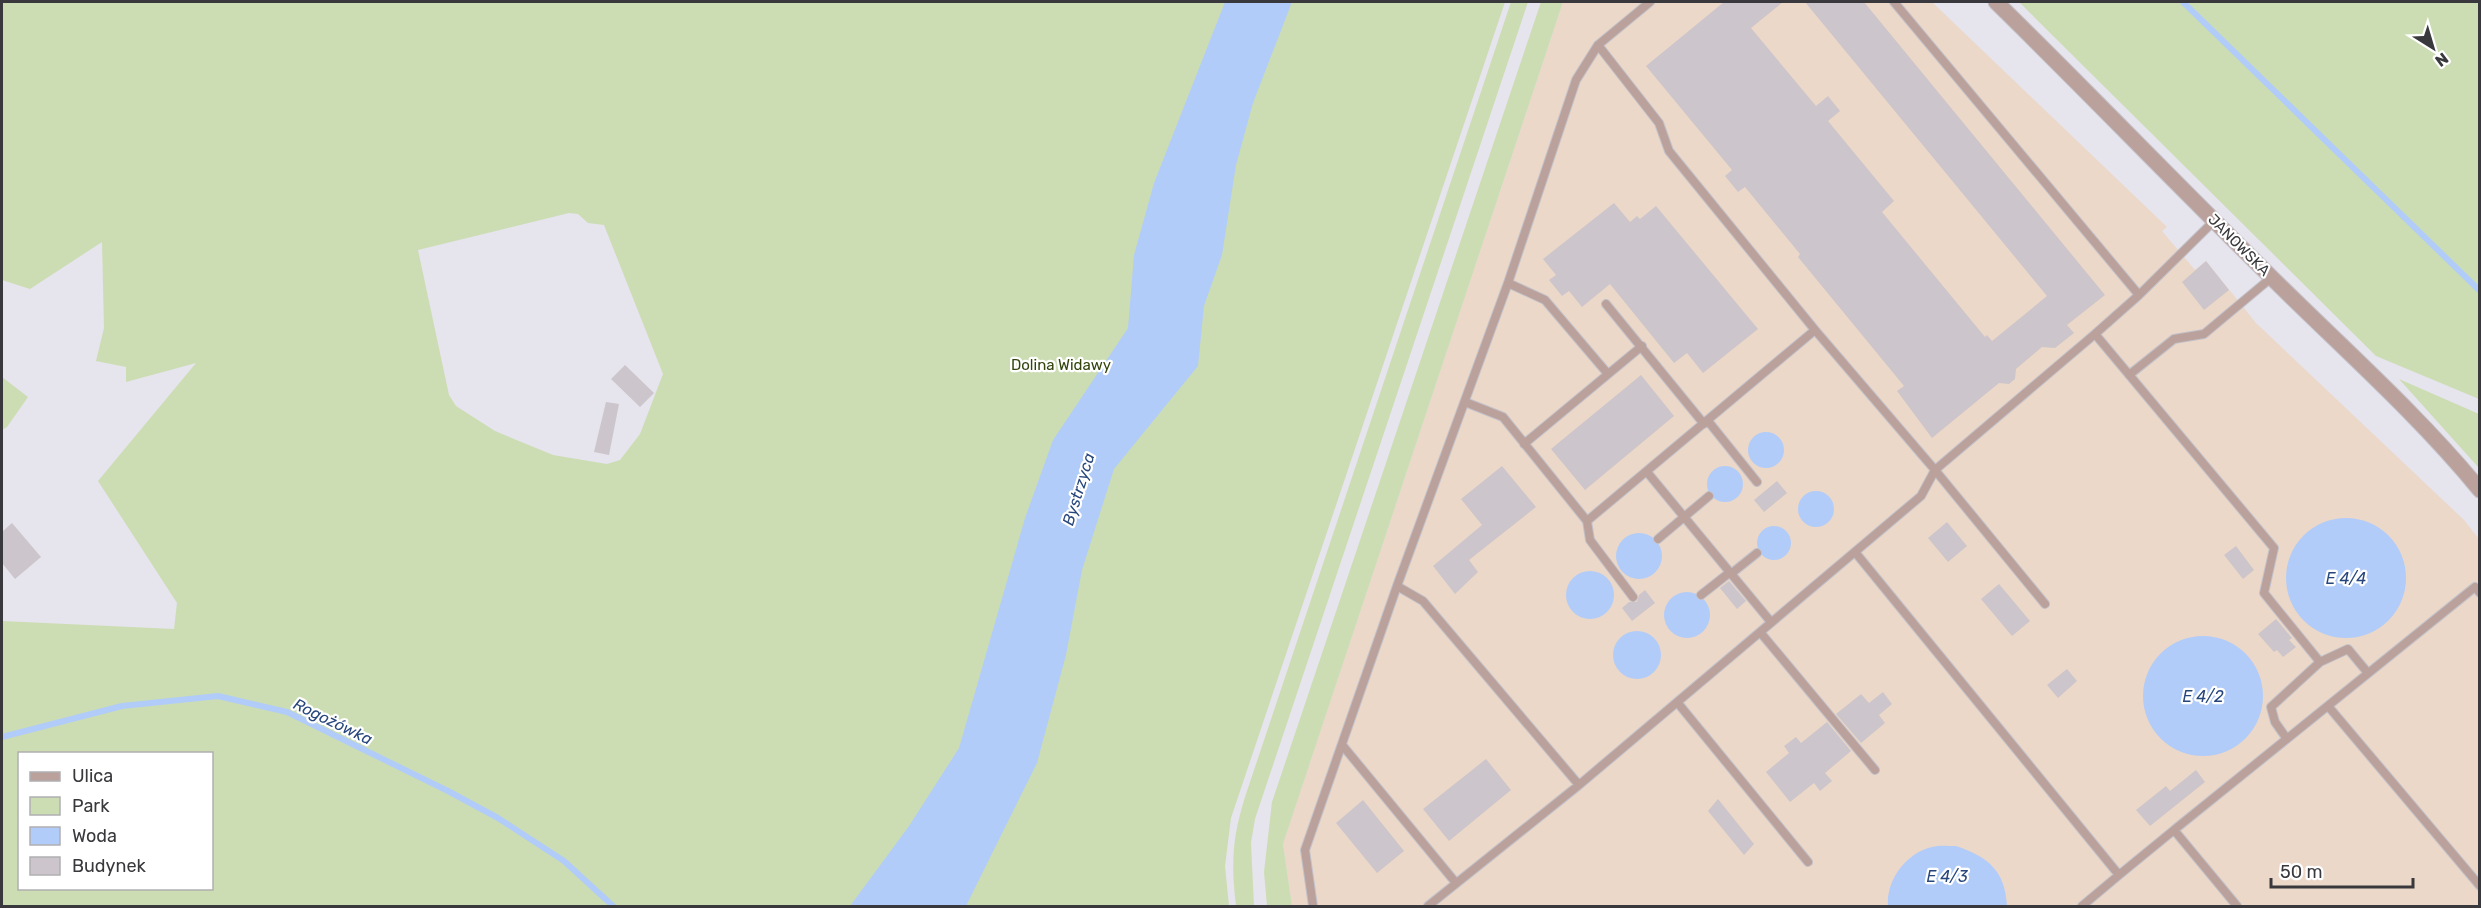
<svg xmlns="http://www.w3.org/2000/svg" width="2481" height="908" font-family="Rubik,sans-serif">
	<rect width="100%" height="100%" fill="#e6e4ed"/>
	<path fill="#ebd8c8" d="M1563,2H1932L2167,227L2162,231L2195,270L2206,261L2256,323L2464,520L2479,539V906H1292L1283,844Z"/>
	<path fill="#ccddb3" fill-rule="evenodd" d="M2,2H1505L1231,818L1225,866L1229,906H2V621L174,629L177,603L98,481L196,363L126,382V367L96,361L104,328L102,242L30,289L2,280ZM569,213L578,214L588,223L604,225L663,374L640,434L620,460L607,464L553,455L495,431L456,406L449,395L418,250ZM20,754H212V888H20Z
		M1511,2H1528L1255,819L1251,843L1254,906H1236C1231,863 1232,839 1245,797Z
		M1541,2H1563L1283,844L1292,906H1267L1264,872L1272,802Z
		M2019,2H2479V399L2376,356Z
		M2,377L28,397L7,427L2,430Z
		M2399,379L2479,414V468Z"/>
	<path fill="#b2ccf9" d="M1225,2H1292L1253,103L1236,165L1222,255L1204,306L1198,366L1114,469L1082,570L1066,655L1037,763L966,906H850L909,826L959,748L1025,518L1053,440L1128,328L1134,255L1154,183Z
		M1748 450a18 18 0 1 1 36 0a18 18 0 1 1-36 0Z
		M1707 484a18 18 0 1 1 36 0a18 18 0 1 1-36 0Z
		M1798 509a18 18 0 1 1 36 0a18 18 0 1 1-36 0Z
		M2286 578a60 60 0 1 1 120 0a60 60 0 1 1-120 0Z
		M1757 543a17 17 0 1 1 34 0a17 17 0 1 1-34 0Z
		M1616 556a23 23 0 1 1 46 0a23 23 0 1 1-46 0Z
		M1566 595a24 24 0 1 1 48 0a24 24 0 1 1-48 0Z
		M1664 615a23 23 0 1 1 46 0a23 23 0 1 1-46 0Z
		M1613 655a24 24 0 1 1 48 0a24 24 0 1 1-48 0Z
		M2143 696a60 60 0 1 1 120 0a60 60 0 1 1-120 0Z
		M1956,846C1988,857 2005,870 2007,906H1888C1886,880 1906,853 1932,847C1939,845 1948,846 1956,846Z"/>
	<g fill="none" stroke-linecap="round" stroke-linejoin="round">
		<path stroke="#b2ccf9" stroke-width="6" d="M2183,2L2480,291
			M2,737L122,706L218,696L287,712L448,791L498,818L564,861L613,906"/>
	</g>
	<path fill="#ccc5cb" d="M1724,2H1783L1751,28L1816,106L1828,96L1840,111L1828,121L1894,201L1882,212L1985,337L1987,335L1992,341L2047,296L1805,2H1864L2105,295L2067,325L2074,333L2055,348L2042,347L2016,369L2015,379L2009,384L1999,383L1932,438L1897,391L1904,386L1798,257L1800,254L1745,187L1738,192L1725,176L1732,170L1646,66Z
		M1614,203L1630,222L1637,216L1640,219L1656,206L1758,329L1703,373L1687,353L1674,363L1610,284L1582,307L1569,291L1562,296L1549,280L1556,275L1543,259Z
		M2206,261L2229,290L2204,310L2182,282Z
		M625,365L654,393L640,407L611,379Z
		M1641,375L1674,416L1585,490L1551,449Z
		M606,402L619,404L609,455L594,452Z
		M1502,466L1536,507L1469,560L1478,572L1455,594L1433,566L1482,525L1461,499Z
		M1777,481L1787,493L1764,512L1754,500Z
		M1947,522L1967,546L1948,562L1928,538Z
		M12,523L41,557L15,579L2,563V532Z
		M2236,546L2254,570L2243,579L2224,555Z
		M1729,581L1746,601L1737,609L1720,588Z
		M1999,584L2030,621L2012,636L1981,599Z
		M1645,590L1655,603L1632,621L1622,608L1629,602H1637L1639,595Z
		M2276,619L2292,638L2289,640L2296,647L2283,657L2277,650L2274,652L2258,634Z
		M2067,669L2077,681L2058,698L2047,685Z
		M1883,692L1892,704L1879,715L1885,723L1861,743L1836,714L1861,694L1869,703Z
		M1827,722L1851,751L1825,773L1832,781L1820,791L1814,783L1790,802L1766,772L1789,753L1784,746L1796,737L1801,743Z
		M1486,759L1511,790L1449,841L1423,809Z
		M2196,770L2205,782L2150,826L2136,810L2166,786L2170,791Z
		M1718,799L1754,844L1744,855L1708,811Z
		M1363,800L1404,851L1377,873L1336,823Z"/>
	<g fill="none" stroke-linecap="round" stroke-linejoin="round">
		<defs>
			<path id="lane" d="M1894,2L2139,295L2215,220
				M1598,45L1659,123L1669,151L1815,330
				M1508,283L1545,300L1608,374
				M1606,304L1704,424
				M2095,334L2139,295
				M2129,375L2174,339L2204,334L2271,278
				M1465,402L1503,417L1587,521L1815,330L1935,470L2045,604
				M1708,421L1757,482
				M1524,444L1642,346
				M1647,472L1771,622
				M1587,521L1590,540L1633,597
				M1658,539L1709,496
				M1855,552L2119,875L2174,830
				M1732,573L1757,553
				M1397,586L1423,601L1579,785
				M1701,595L1729,573
				M1760,632L1875,770
				M1677,702L1808,862
				M2328,706L2480,886
				M2287,739L2275,722L2271,707L2320,662
				M1343,746L1456,883
				M1313,906L1305,850L1397,586L1508,283L1576,80L1598,45L1650,2
				M1428,906L1579,785L1921,496L1935,470L2095,334L2274,548L2264,593L2320,662L2348,649L2368,673
				M2082,906L2119,875
				M2237,906L2174,830L2475,587L2480,593"/>
			<path id="street" d="M1996,2C2087,91 2175,183 2266,272C2338,344 2415,411 2480,490"/>
		</defs>
		<use href="#lane" stroke="#c3c2ca" stroke-width="10"/>
		<use href="#street" stroke="#c3c2ca" stroke-width="17"/>
		<use href="#lane" stroke="#bba19c" stroke-width="8"/>
		<use href="#street" stroke="#bba19c" stroke-width="15"/>
	</g>
	<g text-anchor="middle" stroke-width="4.5" stroke-linejoin="round" paint-order="stroke">
		<g font-size="15" fill="#39383c" stroke="#fff">
			<text transform="translate(2239 245) rotate(45)" y="5">JANOWSKA</text>
		</g>
		<g font-size="15" fill="#32430c" stroke="#fff">
			<text x="1061" y="370">Dolina Widawy</text>
		</g>
		<g font-size="16" font-style="italic" fill="#27467c" stroke="#fff">
			<text transform="translate(1078 489) rotate(-73)" y="6">Bystrzyca</text>
			<text x="2346" y="584">E 4/4</text>
			<text x="2203" y="702">E 4/2</text>
			<text transform="translate(333 721) rotate(26)" y="6">Rogożówka</text>
			<text x="1947" y="882">E 4/3</text>
		</g>
	</g>
	<rect width="2481" height="908" fill="none" stroke="#39383c" stroke-width="6"/>
	<rect x="18" y="752" width="195" height="138" fill="#ffffff" stroke="#b0afb1" stroke-width="1.5"/>
	<rect x="30" y="772" width="30" height="9" fill="#bba19c" stroke="#b0afb1" stroke-width="1.5"/>
	<text x="72" y="782" font-size="18" fill="#39383c">Ulica</text>
	<rect x="30" y="797" width="30" height="18" fill="#ccddb3" stroke="#b0afb1" stroke-width="1.5"/>
	<text x="72" y="812" font-size="18" fill="#39383c">Park</text>
	<rect x="30" y="827" width="30" height="18" fill="#b2ccf9" stroke="#b0afb1" stroke-width="1.5"/>
	<text x="72" y="842" font-size="18" fill="#39383c">Woda</text>
	<rect x="30" y="857" width="30" height="18" fill="#ccc5cb" stroke="#b0afb1" stroke-width="1.5"/>
	<text x="72" y="872" font-size="18" fill="#39383c">Budynek</text>
	<g transform="translate(2433 48) rotate(143)" stroke="#ffffff" stroke-width="4.5" paint-order="stroke">
	<path d="M0-4.5L10 22L0 15L-10 22Z" fill="#39383c"/>
	<text y="-9" font-size="16" font-weight="bold" text-anchor="middle" fill="#39383c">N</text>
	</g>
	<path d="M2271 878v9h142v-9" fill="none" stroke="#39383c" stroke-width="3"/>
	<text x="2280" y="878" font-size="18" fill="#39383c" stroke="#ffffff" stroke-width="4.5" paint-order="stroke">50 m</text>
</svg>
